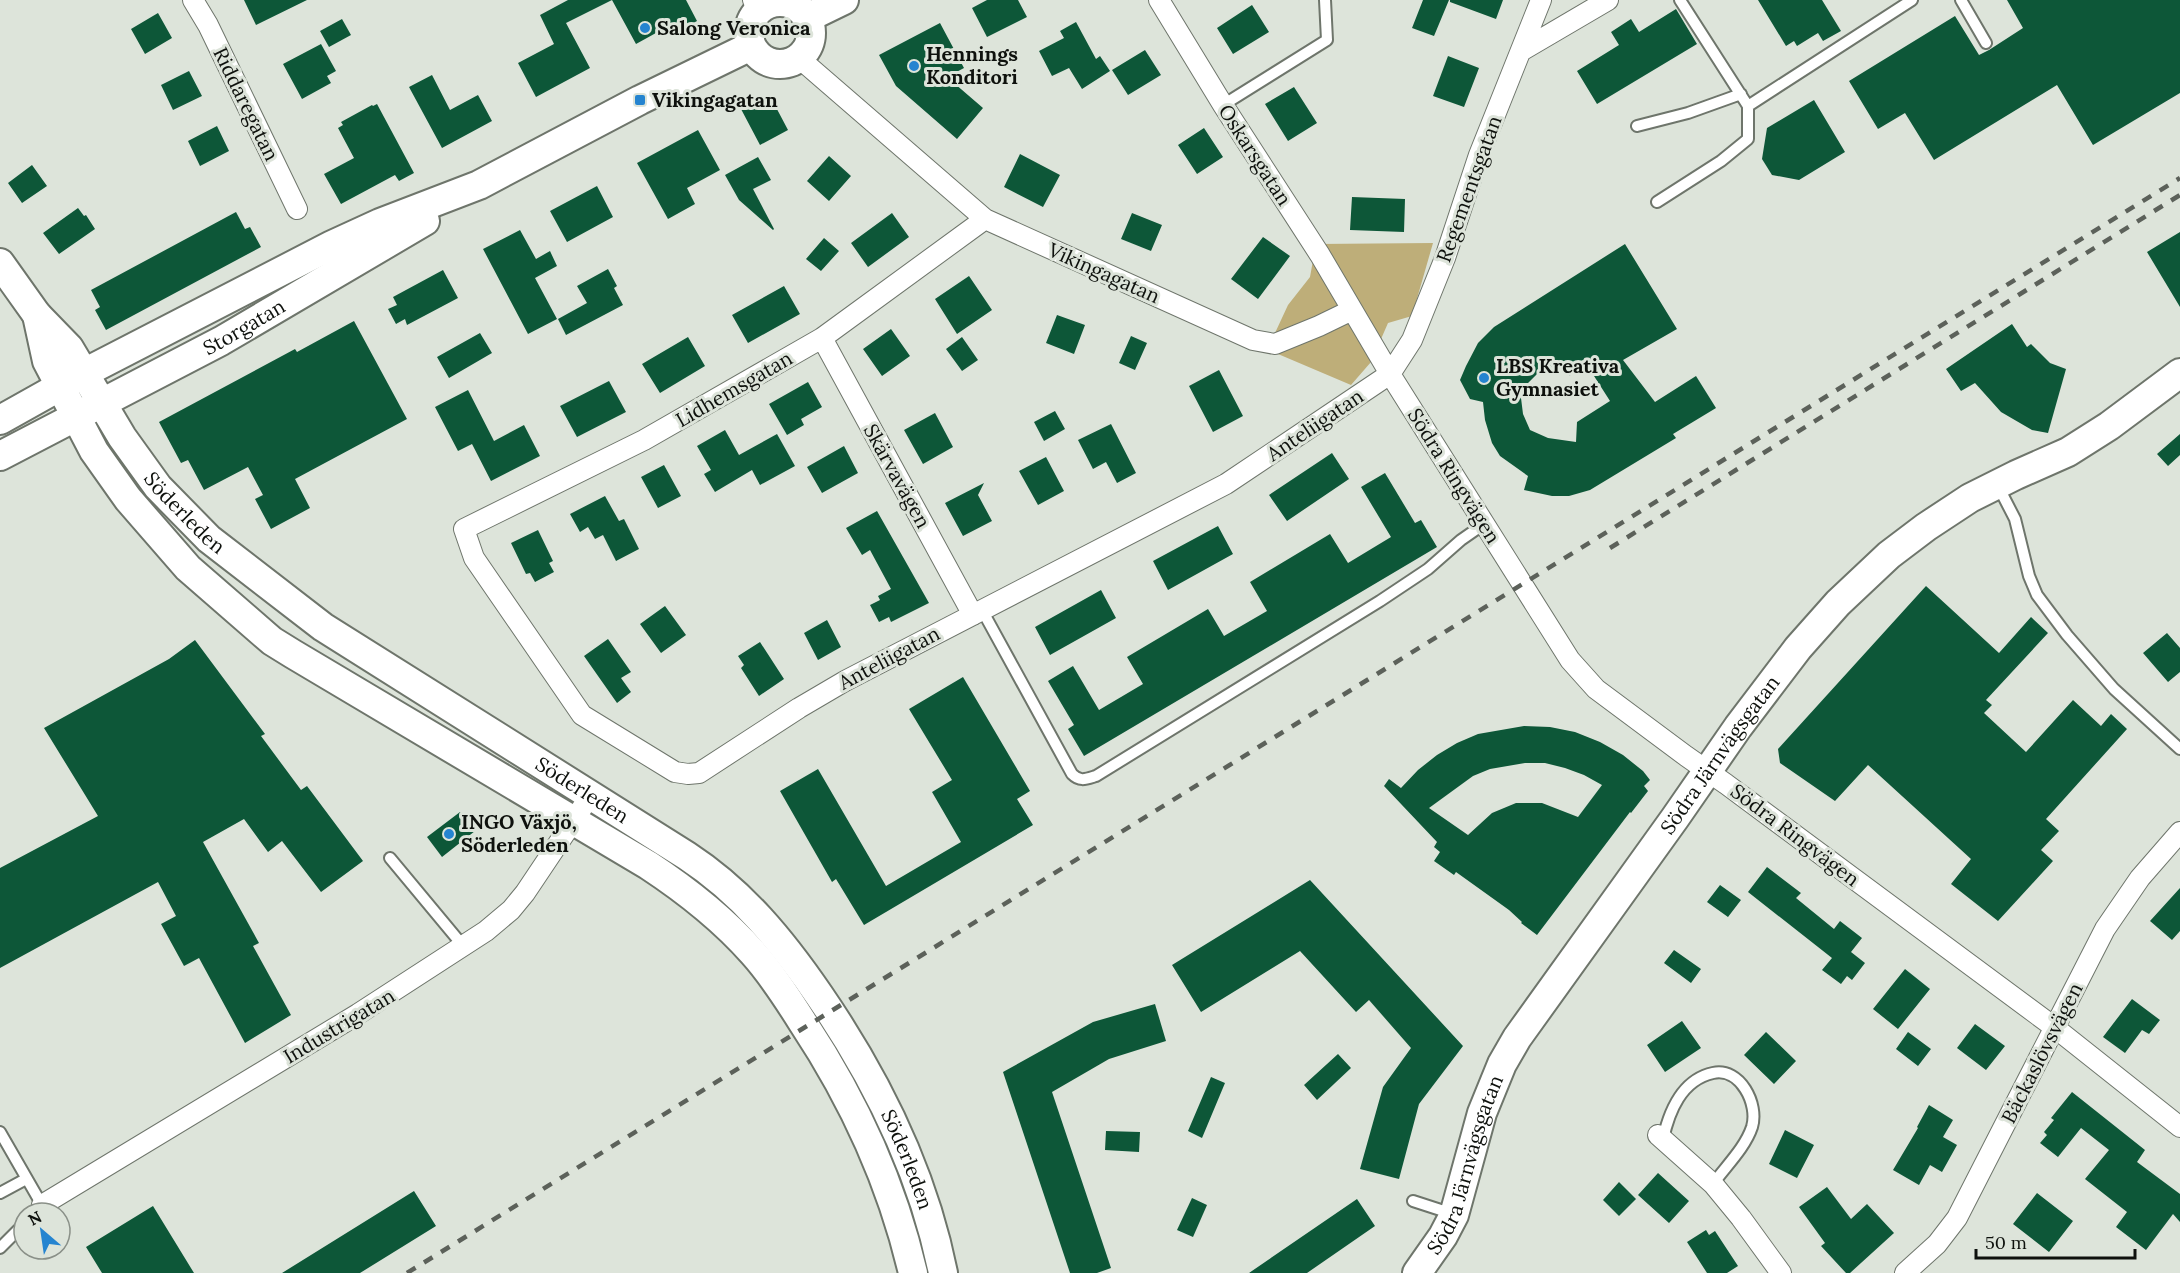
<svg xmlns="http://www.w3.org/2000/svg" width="2180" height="1273" font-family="Lora,serif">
	<rect width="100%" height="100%" fill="#dde4da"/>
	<path fill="#beae79" d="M1433,243L1412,316L1388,323L1371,362L1351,385L1278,354L1275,333L1288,305L1310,277L1316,244Z"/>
	<path fill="#0d5738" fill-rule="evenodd" d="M244,0H307L256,25Z
		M568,0H686L697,21L669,36L665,28L636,44L612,0L566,23L590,68L536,97L518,63L554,44L540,15Z
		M987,0H1018L1027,17L987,37L972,8Z
		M1423,0H1449L1434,36L1412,28Z
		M1450,0H1503L1496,19L1450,2Z
		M1758,0H1822L1841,31L1823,41L1818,33L1797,46L1794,41L1786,46Z
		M2007,0H2180V93L2093,145L2057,85L1934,160L1905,113L1878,129L1849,81L1955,16L1979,55L1989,50L2023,28Z
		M1252,5L1269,32L1233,54L1217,28Z
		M1676,9L1697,44L1597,104L1577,71L1619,45L1611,32L1631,19L1639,32Z
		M158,13L172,38L145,54L131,29Z
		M342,19L351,35L329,47L320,31Z
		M1076,22L1096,59L1100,56L1110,71L1082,89L1069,68L1052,76L1039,51L1064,38L1060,31Z
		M940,23L964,68L947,77L983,108L957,139L896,86L879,55Z
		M321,44L336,71L327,76L331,83L302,99L283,64Z
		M1145,50L1161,75L1128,95L1112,70Z
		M1448,56L1479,68L1464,107L1433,96Z
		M189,71L202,96L173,110L161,85Z
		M432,75L450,110L478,95L492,121L442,148L409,87Z
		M1294,87L1317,123L1288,141L1265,104Z
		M769,94L788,130L760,145L741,109Z
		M1814,100L1845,152L1799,180L1772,175L1762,159L1767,128Z
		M377,104L414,173L399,181L395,175L341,204L324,174L354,158L338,128L343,125L341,122L372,105L373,106Z
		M217,126L229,151L200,166L188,141Z
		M1204,128L1223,157L1197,174L1178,145Z
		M698,130L720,170L687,188L695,204L668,219L637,163Z
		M1020,154L1060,175L1043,207L1004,187Z
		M829,156L851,176L829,201L807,181Z
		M758,157L771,180L753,189L774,229L773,230L739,200L725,175Z
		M32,165L47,186L22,203L8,183Z
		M597,186L613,217L567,242L550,211Z
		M1352,197L1405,199L1404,232L1350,230Z
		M78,208L84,216L86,215L95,229L59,254L43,233Z
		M236,212L245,229L250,227L261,247L106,330L95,310L100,307L91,290Z
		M892,213L909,237L868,267L851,243Z
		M1132,213L1162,225L1151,251L1121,239Z
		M520,230L536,259L550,251L557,266L535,278L557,319L528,334L483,249Z
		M2180,232V307L2147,252Z
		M1263,237L1290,256L1258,299L1231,279Z
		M824,238L839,251L821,271L806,259Z
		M1625,244L1677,329L1623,360L1655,402L1696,376L1716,408L1673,434L1676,438L1590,490L1569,496H1552L1524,490L1528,476L1500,456L1492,443L1485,420L1483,402L1470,399L1460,380L1466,366L1478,343L1494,327ZM1560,363L1569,376L1587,365L1610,401L1577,422L1576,442L1548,438L1530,430L1523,414L1521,398L1526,385L1537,374Z
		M608,269L617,286L614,288L623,305L566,335L558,319L587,303L577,286Z
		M443,270L458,298L407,325L405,319L396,324L388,309L397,305L393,297Z
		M969,276L992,310L957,334L935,299Z
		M784,286L800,314L748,343L732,315Z
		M1057,315L1085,325L1074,354L1046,343Z
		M354,321L407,419L295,479L310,508L271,529L255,499L263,495L248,467L204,490L188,460L181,463L159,422L295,349L297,352Z
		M2012,324L2027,347L2031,344L2050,363L2066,369L2048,433L2032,430L2001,412L1975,383L1961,391L1946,369Z
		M891,329L910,356L882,376L863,349Z
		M480,333L492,353L449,378L437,357Z
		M1131,336L1147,343L1135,370L1119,363Z
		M688,337L705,366L660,393L642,364Z
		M962,337L978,360L962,371L946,349Z
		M1219,370L1243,416L1213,432L1189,386Z
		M609,381L626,412L577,437L560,406Z
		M808,382L822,407L801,419L804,425L787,435L769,404Z
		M468,390L494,441L524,425L540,456L491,481L472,444L458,451L435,407Z
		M1055,411L1065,429L1044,441L1034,422Z
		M935,413L953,447L923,464L904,430Z
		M1111,424L1136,473L1117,483L1106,462L1093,469L1078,440Z
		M725,430L739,455L777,434L795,466L760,485L752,470L715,492L704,474L711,470L697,446Z
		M2180,434V455L2168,466L2157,454Z
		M844,446L858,473L822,493L807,467Z
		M1332,453L1349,479L1287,521L1269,495Z
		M1046,457L1064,491L1038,505L1019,471Z
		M664,465L681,496L658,508L641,477Z
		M1385,473L1415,523L1421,520L1437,547L1084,756L1068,729L1074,725L1048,681L1073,666L1099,710L1143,684L1127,657L1208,609L1224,636L1267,611L1250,582L1330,534L1348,563L1391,537L1361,487Z
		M984,483L978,495L992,521L963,536L945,503Z
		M605,496L619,521L624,519L639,549L616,561L603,535L595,539L588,527L580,532L570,514Z
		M877,511L929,603L891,622L889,617L879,622L870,605L880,600L878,596L891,589L870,550L862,555L846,528Z
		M1218,526L1233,554L1168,590L1153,561Z
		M538,530L553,561L549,563L554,572L535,582L530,573L526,574L511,543Z
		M1926,586L1999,653L2031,617L2048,633L1986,700L1992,705L1984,713L2026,752L2073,700L2101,726L2111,714L2127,729L2046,819L2059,831L2041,850L2053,861L1998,921L1951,884L1971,859L1868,765L1835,801L1780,763L1778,749Z
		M1101,590L1116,618L1050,655L1035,627Z
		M665,606L686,635L661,653L640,624Z
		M827,620L841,647L818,660L804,633Z
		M2167,633L2180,648V672L2168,682L2143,653Z
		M608,639L631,672L621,678L631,692L617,703L584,656Z
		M195,640L265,734L261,736L301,790L307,786L363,861L321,892L282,841L268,852L244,819L203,842L259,943L253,946L291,1015L245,1043L199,958L184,966L161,924L176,916L158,882L0,968V868L98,816L44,728L169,659Z
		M760,642L784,679L759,696L741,668L744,665L738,656Z
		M963,677L1030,791L1017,799L1033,825L864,925L836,879L832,882L780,791L818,769L886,886L961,842L932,792L952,780L909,709Z
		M1524,726L1550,727L1575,732L1600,742L1623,755L1643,771L1650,780L1644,786L1648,791L1631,813L1630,812L1537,935L1521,923L1522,922L1509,910L1456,872L1454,875L1434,861L1440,852L1434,847L1437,842L1384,786L1389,779L1401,788L1418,770L1437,755L1457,743L1478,734ZM1525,763H1545L1565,768L1584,775L1602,785L1578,817L1542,803H1516L1492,813L1468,835L1429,808L1473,776L1490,769Z
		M460,812L475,831L442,857L427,837Z
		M1767,867L1801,893L1796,898L1834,929L1840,921L1862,938L1851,952L1865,963L1852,980L1847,976L1841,984L1822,970L1832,958L1748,892Z
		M1310,880L1463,1046L1419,1104L1399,1179L1360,1169L1383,1087L1411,1048L1369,1000L1356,1012L1300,951L1201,1012L1172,965Z
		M1720,885L1741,900L1728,917L1707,902Z
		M2180,888V931L2172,940L2150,921Z
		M1674,950L1701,969L1691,983L1664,963Z
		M1905,969L1930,989L1898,1029L1873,1009Z
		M2132,999L2160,1020L2149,1034L2142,1030L2125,1053L2103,1037Z
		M1155,1004L1166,1041L1109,1059L1052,1092L1111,1268L1097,1273H1070L1003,1072L1093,1022Z
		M1682,1021L1701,1048L1665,1072L1647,1045Z
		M1975,1024L2005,1046L1986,1070L1957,1048Z
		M1766,1032L1796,1061L1774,1084L1744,1055Z
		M1908,1032L1931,1049L1918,1066L1896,1049Z
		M1338,1054L1351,1068L1317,1100L1304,1085Z
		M1211,1077L1225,1083L1202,1138L1188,1131Z
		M2072,1092L2145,1150L2137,1162L2180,1194V1222L2173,1214L2146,1250L2116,1227L2127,1212L2085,1179L2109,1150L2081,1128L2058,1157L2040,1143L2047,1135L2044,1132L2054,1120L2051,1118Z
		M1929,1105L1953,1120L1943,1137L1957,1145L1942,1172L1930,1165L1919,1185L1893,1170L1918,1128L1917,1127Z
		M1785,1130L1814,1145L1797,1178L1769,1164Z
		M1106,1131L1140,1132L1139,1152L1105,1150Z
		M1658,1173L1689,1201L1669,1223L1638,1195Z
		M1619,1182L1636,1199L1619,1216L1603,1200Z
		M1827,1187L1851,1219L1867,1204L1894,1233L1850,1273H1846L1821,1246L1825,1243L1799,1207Z
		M414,1191L436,1226L360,1273H282Z
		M2037,1193L2073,1221L2049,1252L2013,1224Z
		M1192,1198L1207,1205L1193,1237L1177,1230Z
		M1357,1199L1375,1226L1307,1273H1249Z
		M153,1206L194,1273H102L86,1247Z
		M1706,1230L1709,1235L1715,1231L1738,1266L1727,1273H1707L1687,1242Z"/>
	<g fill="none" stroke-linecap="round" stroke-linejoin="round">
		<defs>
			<path id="lane" d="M1961,0L1986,43
				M1223,105L1327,40L1325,0
				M1748,106L1912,0
				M1637,126L1688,113L1741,94
				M1657,202L1721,161L1748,139V106L1680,0
				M1998,486L2015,519L2029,576L2037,595L2067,635L2114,689L2180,749
				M982,610L1072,774C1080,782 1086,779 1096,776L1380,601L1428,569L1461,540L1484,524
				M390,858L464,947
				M0,1132L42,1205L34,1213
				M1663,1139C1669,1112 1681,1080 1713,1073C1740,1067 1759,1104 1752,1127C1745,1148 1726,1166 1713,1184
				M0,1193L26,1179
				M1413,1201L1453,1214
				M0,1248L24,1224"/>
			<path id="street" d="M193,0L208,25L297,209
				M753,0L758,10
				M1159,0L1223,105L1320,255L1390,374L1570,660L1596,689L1686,756L1726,784L2054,1027L2180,1127
				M1521,51L1608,0
				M799,58L985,219L1253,340L1275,344L1319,326L1352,310
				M985,219L822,338L644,440L464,529L474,558L582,715L675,772L688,774L699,773L799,708L845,681L1226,484L1390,374L1412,340L1445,258L1479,155L1541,0
				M822,338L973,615
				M1658,1135L1713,1184L1741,1218L1781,1273
				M42,1205L358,1014L486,931L511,910L525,893L590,796
				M1905,1273L1937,1244L1957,1218L2105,929L2140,878L2180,832"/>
			<g id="secondary">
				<circle cx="780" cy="33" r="31"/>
				<path d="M807,18L844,0"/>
				<path id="s1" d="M0,263L37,315L69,348L122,437L158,487L209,539L323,627L687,856C742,892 782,941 819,995C876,1078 923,1173 943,1273"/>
				<path d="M37,315L47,361L94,451L128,499L188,568L272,641L293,654L648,865C686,890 722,918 753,953C772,974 788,999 803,1023C854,1100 892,1183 913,1273"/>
				<path d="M0,420L84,373L332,245L380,223L479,185L640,100L751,46"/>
				<path id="s2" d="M0,456L221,341L425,221"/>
				<path id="s3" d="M1417,1273L1443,1236L1454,1215L1482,1113L1502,1064L1517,1038L1675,818L1738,727L1798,648L1838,603L1889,555L1926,527L1970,498L2016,475L2068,452L2109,426L2180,373"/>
			</g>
		</defs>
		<use href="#lane" stroke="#6e756b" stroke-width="14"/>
		<use href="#street" stroke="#6e756b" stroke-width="22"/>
		<use href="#secondary" stroke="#6e756b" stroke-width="32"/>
		<use href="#lane" stroke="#fff" stroke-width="10"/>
		<use href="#street" stroke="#fff" stroke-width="20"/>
		<use href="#secondary" stroke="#fff" stroke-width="28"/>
		<path stroke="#5c615a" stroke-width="4.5" stroke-dasharray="10 10" stroke-linecap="butt" d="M1610,548L2180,195
			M407,1273L2180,178"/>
	</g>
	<g fill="#2584d0" stroke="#dde4da" stroke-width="2">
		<circle cx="645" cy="28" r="6"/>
		<circle cx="914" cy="66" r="6"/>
		<rect x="634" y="94" width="12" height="12" rx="3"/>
		<circle cx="1484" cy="378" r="6"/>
		<circle cx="449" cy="834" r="6"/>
	</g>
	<g text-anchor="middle" stroke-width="6" stroke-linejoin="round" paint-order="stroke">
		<g font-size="20" font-weight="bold" fill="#0e110d" stroke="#dde4da" text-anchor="start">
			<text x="657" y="35">Salong Veronica</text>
			<text x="926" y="61">Hennings<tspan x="926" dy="23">Konditori</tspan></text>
			<text x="652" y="107">Vikingagatan</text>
			<text x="1496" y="373">LBS Kreativa<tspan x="1496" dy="23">Gymnasiet</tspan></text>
			<text x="461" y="829">INGO Växjö,<tspan x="461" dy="23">Söderleden</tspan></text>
		</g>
		<g font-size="20" fill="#0e110d" stroke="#dde4da">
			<text transform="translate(246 104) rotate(64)" y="7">Riddaregatan</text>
			<text transform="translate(1255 155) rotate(57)" y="7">Oskarsgatan</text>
			<text transform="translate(1469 189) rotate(-70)" y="7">Regementsgatan</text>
			<text transform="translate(1104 273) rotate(24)" y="7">Vikingagatan</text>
			<text dy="7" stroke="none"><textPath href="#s2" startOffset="276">Storgatan</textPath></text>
			<text transform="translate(734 389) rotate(-30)" y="7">Lidhemsgatan</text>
			<text transform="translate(1315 425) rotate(-34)" y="7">Anteliigatan</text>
			<text transform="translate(897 476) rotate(61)" y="7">Skärvavägen</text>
			<text transform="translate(1454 476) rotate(58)" y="7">Södra Ringvägen</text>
			<text dy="7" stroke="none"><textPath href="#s1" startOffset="312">Söderleden</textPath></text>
			<text transform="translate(889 658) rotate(-28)" y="7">Anteliigatan</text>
			<text dy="7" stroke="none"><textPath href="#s3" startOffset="606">Södra Järnvägsgatan</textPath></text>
			<text dy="7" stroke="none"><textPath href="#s1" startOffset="798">Söderleden</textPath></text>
			<text transform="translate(1795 835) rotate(37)" y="7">Södra Ringvägen</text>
			<text transform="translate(339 1026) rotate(-31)" y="7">Industrigatan</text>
			<text transform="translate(2042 1053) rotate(-63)" y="7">Bäckaslövsvägen</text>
			<text dy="7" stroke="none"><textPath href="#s1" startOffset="1302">Söderleden</textPath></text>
			<text dy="7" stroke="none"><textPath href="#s3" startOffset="120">Södra Järnvägsgatan</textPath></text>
		</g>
	</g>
	<g transform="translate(42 1231) rotate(331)"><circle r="28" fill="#dde4da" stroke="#8a9088" stroke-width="1.5"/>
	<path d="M0-4.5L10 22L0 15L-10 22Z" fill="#2584d0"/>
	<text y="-9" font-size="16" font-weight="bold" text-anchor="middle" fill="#0e110d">N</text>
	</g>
	<path d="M1976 1249v9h159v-9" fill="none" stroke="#0e110d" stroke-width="3"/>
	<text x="1985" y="1249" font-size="18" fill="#0e110d" stroke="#dde4da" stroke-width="4.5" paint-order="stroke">50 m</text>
</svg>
